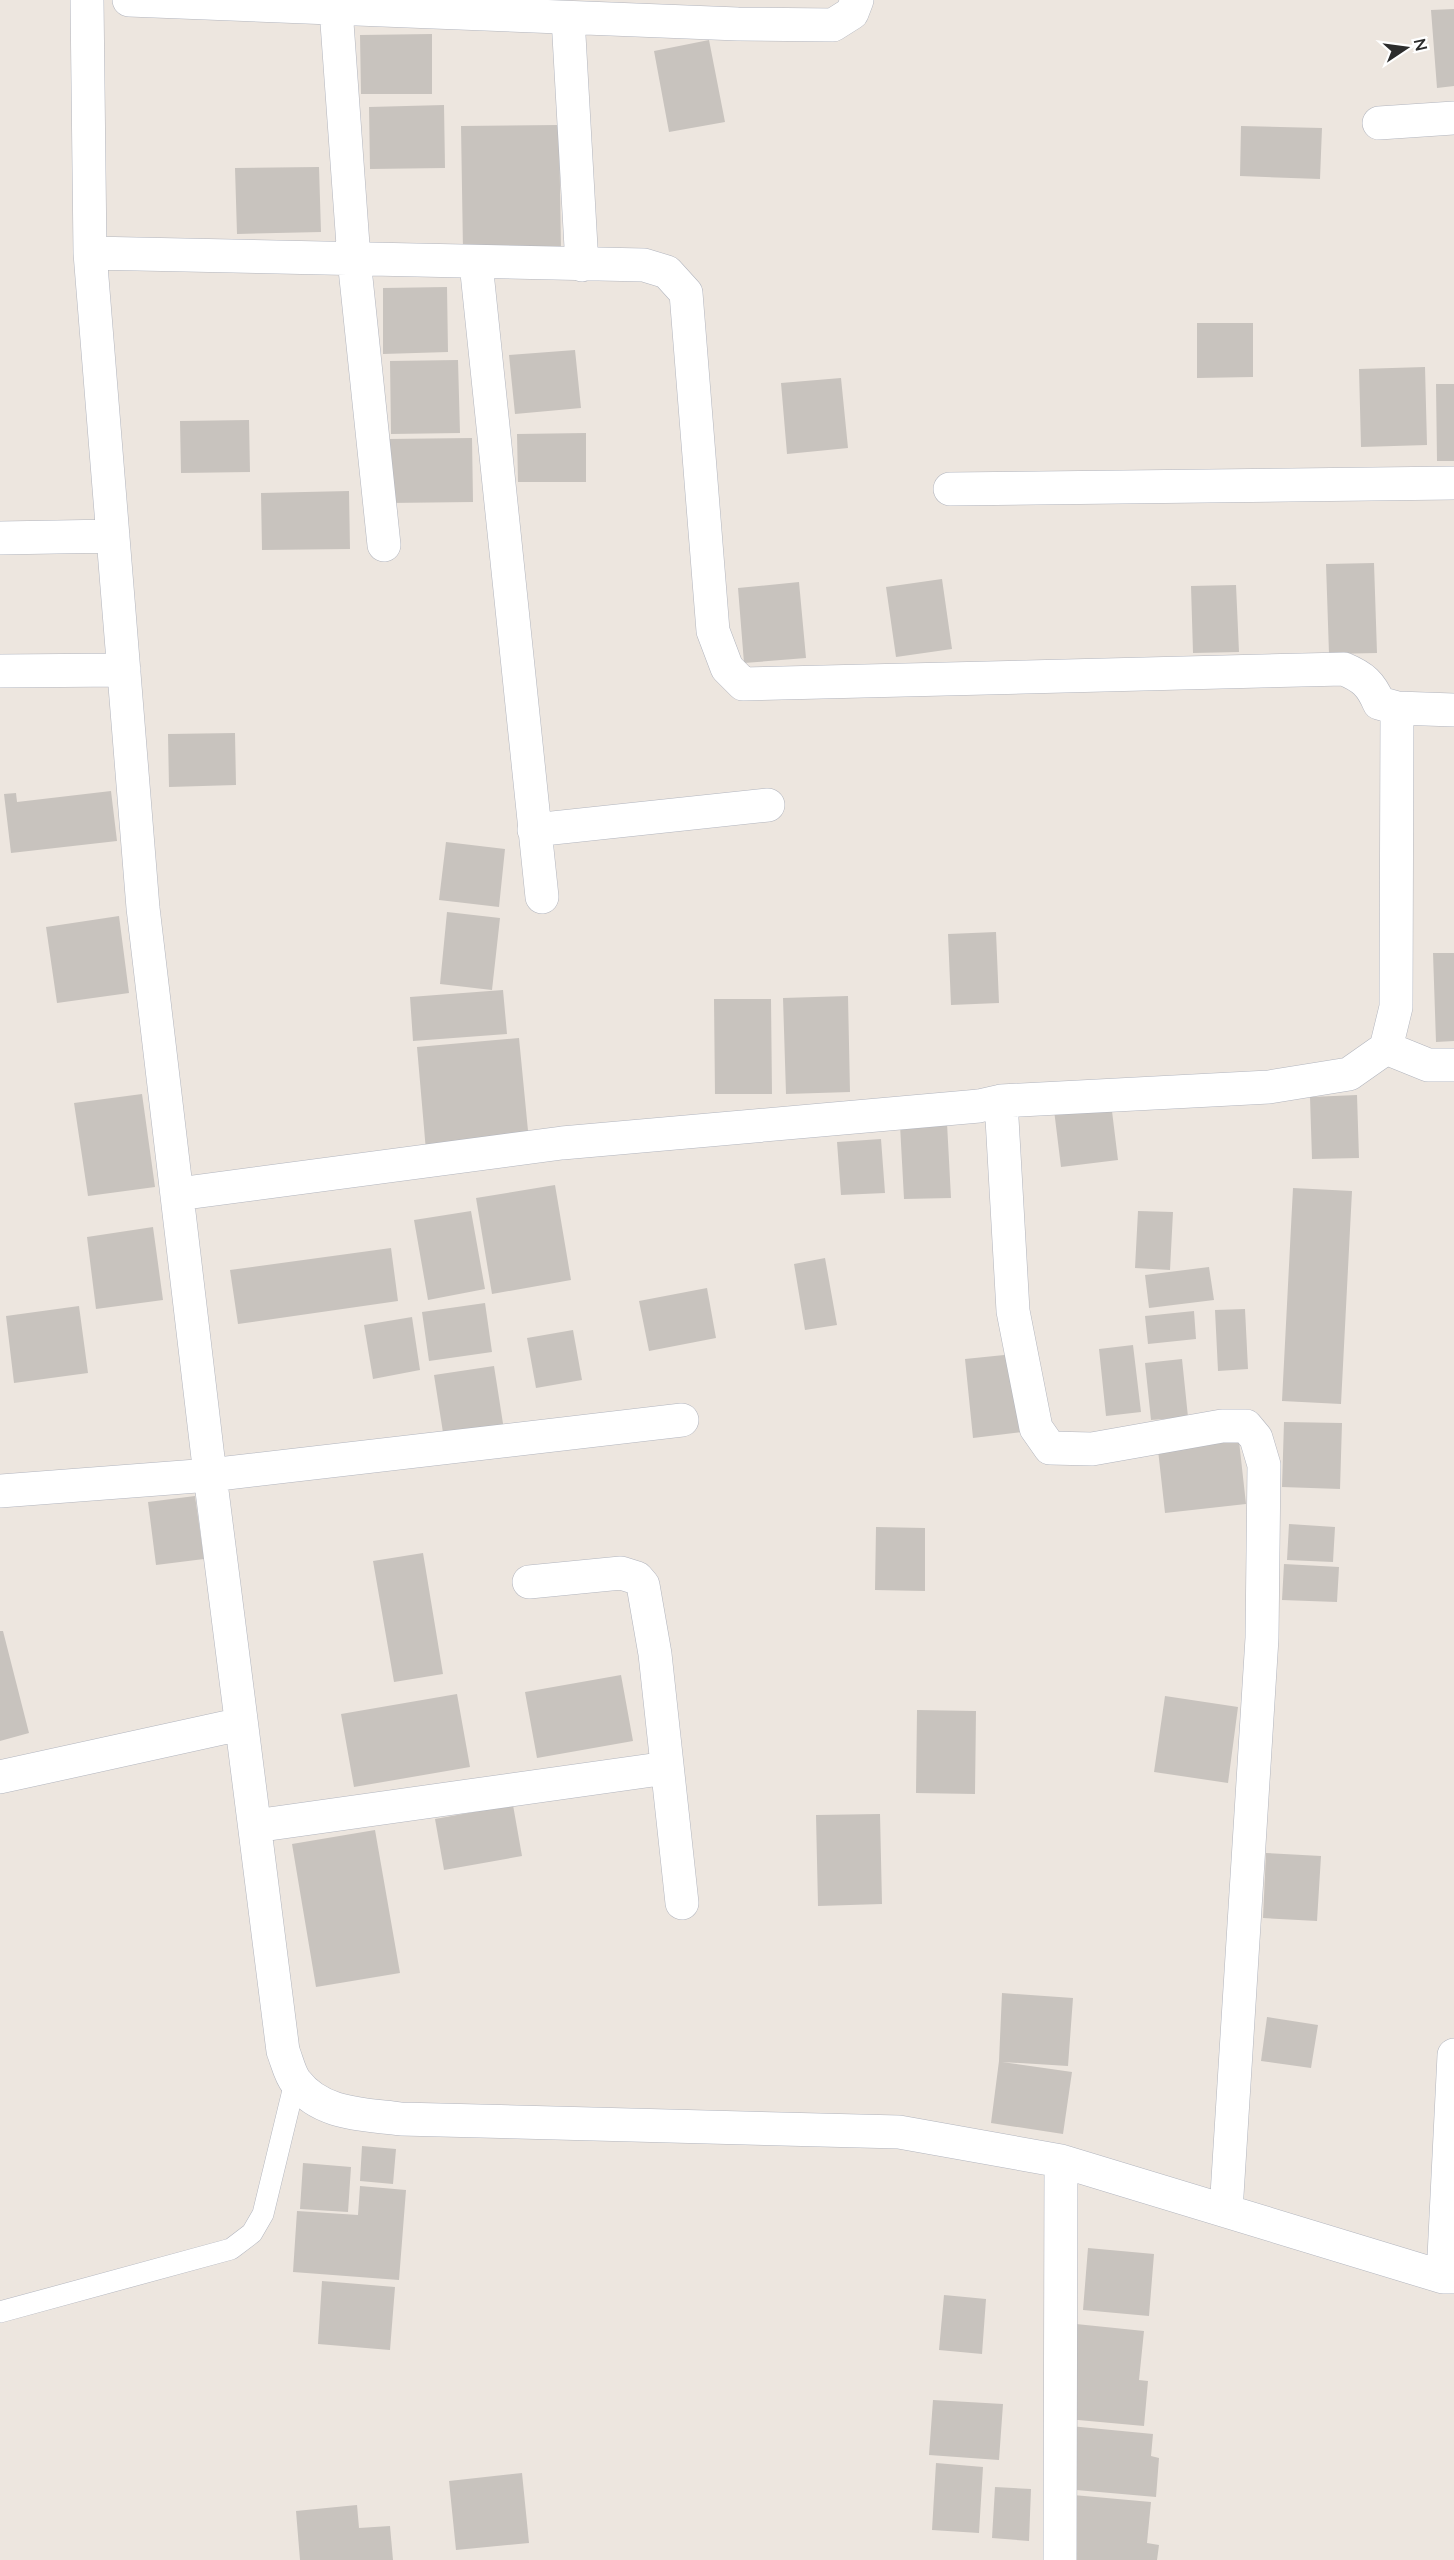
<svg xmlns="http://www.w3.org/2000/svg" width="1454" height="2560" font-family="Lato,sans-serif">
	<rect width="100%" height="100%" fill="#ede6df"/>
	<path fill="#c8c3be" d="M1454,9V86L1437,88L1431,10Z
		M432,34V94H361L360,35Z
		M709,40L725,122L669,132L654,51Z
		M444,105L445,168L370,169L369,107Z
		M559,125L561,249L463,251L461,126Z
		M1241,126L1322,128L1320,179L1240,176Z
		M319,167L321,232L237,234L235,168Z
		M447,287L448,352L383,354V288Z
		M1197,323H1253V377L1197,378Z
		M575,350L581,408L515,414L509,355Z
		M458,360L460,433L391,434L390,361Z
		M1425,367L1427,445L1361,447L1359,369Z
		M841,378L848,448L787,454L781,383Z
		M1436,384H1454V461H1437Z
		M249,420L250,472L181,473L180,421Z
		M586,433V482H518L517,434Z
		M472,438L473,502L388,503L387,439Z
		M349,491L350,549L262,550L261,493Z
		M1374,563L1377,653L1329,654L1326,564Z
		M942,579L952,649L896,657L886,587Z
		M799,582L806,658L744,663L738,588Z
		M1236,585L1239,652L1193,653L1191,586Z
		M235,733L236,785L169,787L168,734Z
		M111,791L117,841L11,853L4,794L16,793L17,802Z
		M446,842L505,849L499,907L439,900Z
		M447,912L500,918L492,990L440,984Z
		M119,916L129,993L57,1003L46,927Z
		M996,932L999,1003L951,1005L948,934Z
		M1433,953H1454V1041L1436,1042Z
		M503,990L507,1034L413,1041L410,997Z
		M848,996L850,1092L786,1094L783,998Z
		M714,999H771L772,1094H715Z
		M519,1038L529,1141L426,1151L417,1047Z
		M142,1094L155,1187L88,1196L74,1103Z
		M1357,1095L1359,1158L1312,1159L1310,1097Z
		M1111,1103L1118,1160L1061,1167L1054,1110Z
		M947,1123L951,1198L904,1199L900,1125Z
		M881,1139L885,1193L841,1195L837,1142Z
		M555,1185L571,1280L492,1294L476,1198Z
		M1293,1188L1352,1191L1341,1404L1282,1401Z
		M471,1211L485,1289L428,1300L414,1220Z
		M1138,1211L1173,1212L1170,1270L1135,1268Z
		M153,1227L163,1300L96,1309L87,1237Z
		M391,1248L398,1301L238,1324L230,1270Z
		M825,1258L837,1325L805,1330L794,1264Z
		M1209,1267L1214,1300L1149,1308L1145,1275Z
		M707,1288L716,1338L649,1351L639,1301Z
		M485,1303L492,1352L429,1361L422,1312Z
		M79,1306L88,1373L14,1383L6,1316Z
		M1245,1309L1248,1369L1218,1371L1215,1310Z
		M1194,1311L1196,1339L1148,1344L1145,1316Z
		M412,1317L420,1370L373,1379L364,1325Z
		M573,1330L582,1380L536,1388L527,1338Z
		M1133,1345L1141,1412L1106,1416L1099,1349Z
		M1014,1354L1022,1432L973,1438L965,1359Z
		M1182,1359L1188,1417L1151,1420L1145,1363Z
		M494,1366L504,1430L444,1439L434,1375Z
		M1284,1422L1342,1423L1340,1489L1282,1487Z
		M1239,1441L1246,1504L1165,1513L1158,1450Z
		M195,1496L204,1559L156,1565L148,1502Z
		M1289,1524L1335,1527L1333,1562L1287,1560Z
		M876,1527L925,1528V1591L875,1590Z
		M423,1553L443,1674L394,1682L373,1561Z
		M1284,1564L1339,1567L1337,1602L1282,1600Z
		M0,1631H3L29,1733L0,1741Z
		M621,1675L633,1741L537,1758L525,1692Z
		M457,1694L470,1767L354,1787L341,1714Z
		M1165,1696L1238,1707L1228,1783L1154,1772Z
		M917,1710L976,1711L975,1794L916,1793Z
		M513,1805L522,1856L444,1870L435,1819Z
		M880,1814L882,1904L818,1906L816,1815Z
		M375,1830L400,1973L316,1987L292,1844Z
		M1266,1853L1321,1856L1317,1921L1263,1918Z
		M1002,1993L1073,1998L1068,2066L1002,2062L1072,2072L1063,2134L991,2123L999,2061Z
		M1267,2017L1318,2025L1311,2068L1261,2061Z
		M362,2146L396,2149L393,2184L360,2181Z
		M303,2163L351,2167L348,2212L300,2209Z
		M360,2186L406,2190L399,2280L293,2272L297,2211L358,2215Z
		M1088,2248L1154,2254L1149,2316L1083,2310Z
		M322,2281L395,2287L390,2350L318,2344Z
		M944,2295L986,2299L982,2354L939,2350Z
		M1076,2324L1144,2331L1139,2380L1148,2381L1144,2426L1067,2419Z
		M933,2400L1003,2404L999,2460L929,2455Z
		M1070,2426L1153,2434L1151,2456L1159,2458L1156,2497L1065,2489Z
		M936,2463L983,2467L979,2533L932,2530Z
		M522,2473L529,2543L456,2550L449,2481Z
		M995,2487L1031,2489L1029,2541L992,2538Z
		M1073,2495L1151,2502L1147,2543L1159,2545L1157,2560H1067Z
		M357,2505L359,2528L390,2526L393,2560H300L296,2511Z"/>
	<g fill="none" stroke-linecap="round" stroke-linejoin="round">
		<defs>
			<path id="lane" d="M0,2312L231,2249L252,2233L263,2214L295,2082"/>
			<path id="street" d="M87,0L90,253L143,908L210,1475L283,2051C287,2061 290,2075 296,2082C321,2115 363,2114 401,2119L899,2132L1061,2161L1443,2277H1454
				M129,0L738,24L833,25L852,13L857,0
				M336,9L354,259L384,545
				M568,18L582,265
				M1379,123L1454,118
				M90,253L644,265L667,272L686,293L713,631L727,668L743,684L1344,669C1363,677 1371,684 1379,703L1397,708L1396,1007L1386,1048L1349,1074L1269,1087L1001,1101L979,1106L562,1143L178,1194
				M476,263L542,897
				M950,489L1454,483
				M0,538L113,536
				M0,671L124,670
				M1397,708L1454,710
				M534,830L768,805
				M1386,1048L1428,1065H1454
				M1001,1101L1013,1311L1036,1428L1050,1448L1092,1449L1222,1426H1246L1256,1438L1264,1465L1262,1638L1226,2211
				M0,1491L210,1475L682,1420
				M529,1582L621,1573L637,1578L643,1585L655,1654L682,1903
				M0,1777L241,1724
				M255,1826L667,1768
				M1443,2277L1454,2055
				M1060,2560L1061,2161"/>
		</defs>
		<use href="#lane" stroke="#b2b5be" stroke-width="22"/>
		<use href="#street" stroke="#b2b5be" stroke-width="34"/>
		<use href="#lane" stroke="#fff" stroke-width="21"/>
		<use href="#street" stroke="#fff" stroke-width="33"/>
	</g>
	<g transform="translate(1406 48) rotate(77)" stroke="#ffffff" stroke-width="4.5" paint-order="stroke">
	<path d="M0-4.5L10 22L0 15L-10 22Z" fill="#2c2c2c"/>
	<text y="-9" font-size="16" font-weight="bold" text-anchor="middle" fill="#2c2c2c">N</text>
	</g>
</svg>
